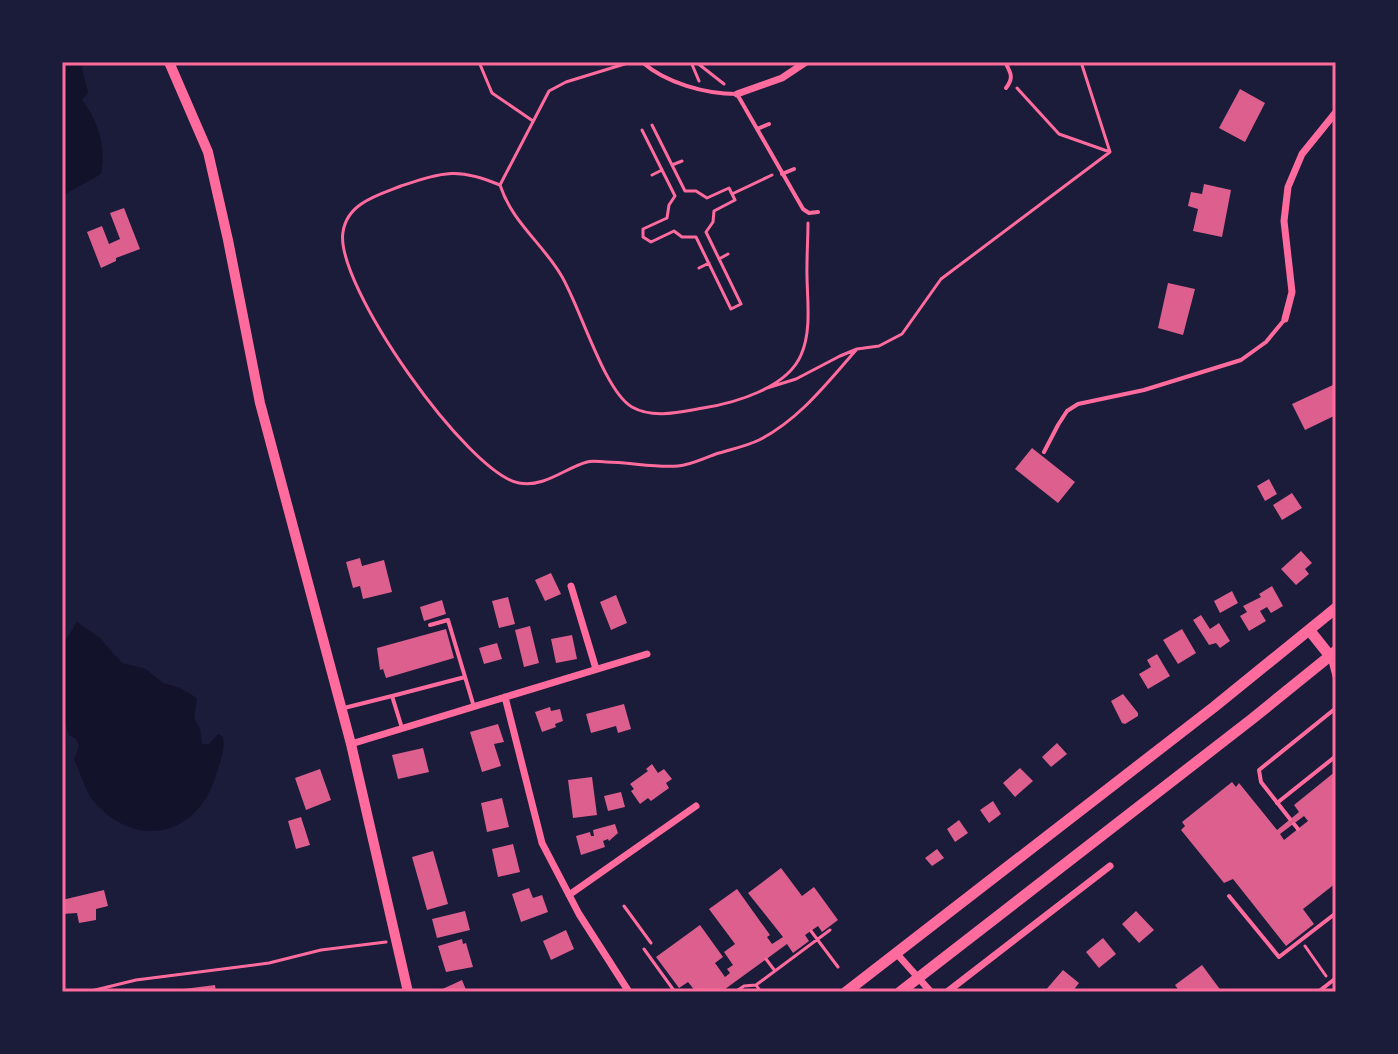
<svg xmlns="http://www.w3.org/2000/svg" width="1398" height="1054" font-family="'Alegreya Sans',sans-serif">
	<rect width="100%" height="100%" fill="#1b1b3a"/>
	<path fill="#12122b" d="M62,62H83L82,69L88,93L82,100C99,122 106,147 101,174L62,196Z
		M77,622L100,638L122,663L146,669L163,683L180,688L197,698L194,718L200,728L202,744H209L218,734L223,737C225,751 221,758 217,772C200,834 140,852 95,803C85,792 81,773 74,760L79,746L76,739L69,735L62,714V646Z"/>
	<path fill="#dd5f8e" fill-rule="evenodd" d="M1240,89L1265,103L1245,142L1219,128Z
		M1204,184L1231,190L1222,237L1193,231L1198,209L1188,206L1191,192L1202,194Z
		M124,208L140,249L116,258V261L101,268L87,232L102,226L109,244L120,239L110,213Z
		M1168,283L1195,289L1183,335L1158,328Z
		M1335,384L1336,415L1305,430L1292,404Z
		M1032,448L1075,482L1058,503L1015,469Z
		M1269,479L1277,494L1265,501L1257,486Z
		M1292,493L1302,508L1282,520L1273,505Z
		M1301,551L1312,563L1305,569L1309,574L1296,585L1281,569Z
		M360,558L362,566L384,560L392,592L363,599L360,586L353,588L346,562Z
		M551,573L561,594L545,601L535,580Z
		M1272,586L1283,606L1271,613L1267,607L1260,611L1266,621L1249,631L1240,616L1247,612L1243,606L1261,597L1259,594Z
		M1232,591L1238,603L1220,613L1214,601Z
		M616,595L627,623L611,630L600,602Z
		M508,597L515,624L499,628L492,601Z
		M442,600L446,614L424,621L420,607Z
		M1201,615L1210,629L1219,623L1230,641L1220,648L1216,643L1209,645L1193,620Z
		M530,626L539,663L524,667L515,630Z
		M446,629L454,658L386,678L383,669L380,670L377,648Z
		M1182,629L1196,653L1178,664L1163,640Z
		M572,635L577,659L556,663L551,639Z
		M497,643L502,659L484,664L479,648Z
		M1157,654L1170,676L1148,689L1139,674L1151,667L1147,660Z
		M1123,694L1138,713V716L1125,724L1122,723L1111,701Z
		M624,704L631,729L618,733L616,726L591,733L586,714Z
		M550,707L551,711L560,709L563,721L555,724L556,727L542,732L535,712Z
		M498,724L504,742L494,744L501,766L482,772L470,732Z
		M1057,743L1067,754L1051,767L1042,757Z
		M423,748L429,772L398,779L392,755Z
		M652,764L658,773L664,769L672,779L666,783L669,788L651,801L648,798L640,804L631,791L634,789L630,784L648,771L646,769Z
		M1020,768L1033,781L1015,797L1003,783Z
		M320,769L331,800L306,810L295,778Z
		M1336,771V883L1303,909L1314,924L1286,946L1233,879L1224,883L1181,830L1185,826L1182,822L1232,782L1236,787L1239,783L1277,830L1299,812L1294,805ZM1304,816L1308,821L1284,840L1280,834Z
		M592,777L597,815L573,818L568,780Z
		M621,792L625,807L608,811L604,796Z
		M502,798L509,827L487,832L481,803Z
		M993,801L1001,814L989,823L980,810Z
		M301,817L310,845L296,849L288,821Z
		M959,820L968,833L955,842L947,829Z
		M615,824L618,833L609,841L608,839L603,841L605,847L581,855L576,836L590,832L591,836H594L593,830Z
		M513,844L520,872L498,877L492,849Z
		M937,849L944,858L932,866L925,858Z
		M433,851L448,904L427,910L412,857Z
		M781,868L802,896L814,887L838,920L822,932L818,926L805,935L809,941L793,953L787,944L721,992H696L688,982L679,988L656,957L700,925L723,957L715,963L725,977L730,973L727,969L733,965L724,952L735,944L709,909L737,889L770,935L767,937L772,944L783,937L748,893Z
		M529,888L533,898L542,895L548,912L521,922L512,894Z
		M104,890L108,906L96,909V920L79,923L77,913L62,914V900Z
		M465,911L470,930L437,938L432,919Z
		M1136,911L1154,930L1139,943L1122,924Z
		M566,930L574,949L551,960L543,941Z
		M1103,938L1116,954L1099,968L1086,952Z
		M462,939L463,944L466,943L473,967L446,972L438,946Z
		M1202,965L1222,992H1180L1175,985Z
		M1063,970L1079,983L1072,992H1044Z
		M462,980L467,992H436Z
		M215,985L216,992H176V990Z"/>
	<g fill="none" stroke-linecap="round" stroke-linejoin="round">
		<path stroke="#ff6b9d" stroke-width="3" d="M479,62L492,93L533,121
			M631,62L566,82L549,91L500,185C512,222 542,243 561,275C580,306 604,391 632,407C653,419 680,412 703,408C735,403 787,388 801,355C813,328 806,294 807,265C807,251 808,237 808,223
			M691,62L699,81
			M696,62L724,84
			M1017,88L1059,134L1110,152
			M642,130L675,196L669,205L667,218L643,229V237L651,242L674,231L682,237H696L731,309L741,304L706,232L713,222L714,211L735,200L729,188L707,198L696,191H685L652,125
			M672,165L682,161
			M652,175L662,170
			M500,185C458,167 444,172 401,186C378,195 347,203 343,232C334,284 468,474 519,483C544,488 565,468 587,462C593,460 600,462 606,462C629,462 655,468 678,466C691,465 706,457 719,453C732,449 747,446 759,440C799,420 828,382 857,349
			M732,194L772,175
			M719,259L728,254
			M699,268L709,263
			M767,388L796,379L840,356L857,349L879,346L902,334L941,279L1110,152L1081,62
			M624,906L651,943
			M811,931L838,967
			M1305,946L1326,976
			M644,949L675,992
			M766,959L775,971
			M756,985L761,992
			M87,992L136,980L269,963L321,950L386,942
			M735,992L744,986L756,985L830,930"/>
		<path stroke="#ff6b9d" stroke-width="4" d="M642,62C666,83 705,94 737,94L803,209L809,213L818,212
			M1005,62C1011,73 1014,78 1006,88
			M757,129L769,124
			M782,174L794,169
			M1044,452L1058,425L1067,411L1078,404L1144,390L1241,360L1266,342L1285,319
			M430,625L448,620L474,707
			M1330,659L1336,682
			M392,696L465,677
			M344,708L392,696L402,728
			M1277,803L1336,756
			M1290,819L1261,782L1259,770L1336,708
			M1294,824L1298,829
			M1229,896L1279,957L1336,913
			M297,992H302
			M1318,992L1336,978"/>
		<path stroke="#ff6b9d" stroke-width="7" d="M737,94L782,78L806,62
			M1285,319L1292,292L1284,221L1288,187L1302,154L1336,112
			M571,586L596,669
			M505,697L542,843L579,914L629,992
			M351,744L647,654
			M569,895L696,806
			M897,954L931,992
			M947,992L1110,866"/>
		<path stroke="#ff6b9d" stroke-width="10" d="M169,62L208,152L228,240L260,403L351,744L408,992"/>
		<path stroke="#ff6b9d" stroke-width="11" d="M1310,631L1330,656
			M846,992L1214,707L1336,608
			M900,992L1252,719L1336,651"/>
	</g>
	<rect width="1398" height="1054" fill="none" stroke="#1b1b3a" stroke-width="128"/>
	<rect x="64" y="64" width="1270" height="926" fill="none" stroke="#ff6b9d" stroke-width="3"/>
</svg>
